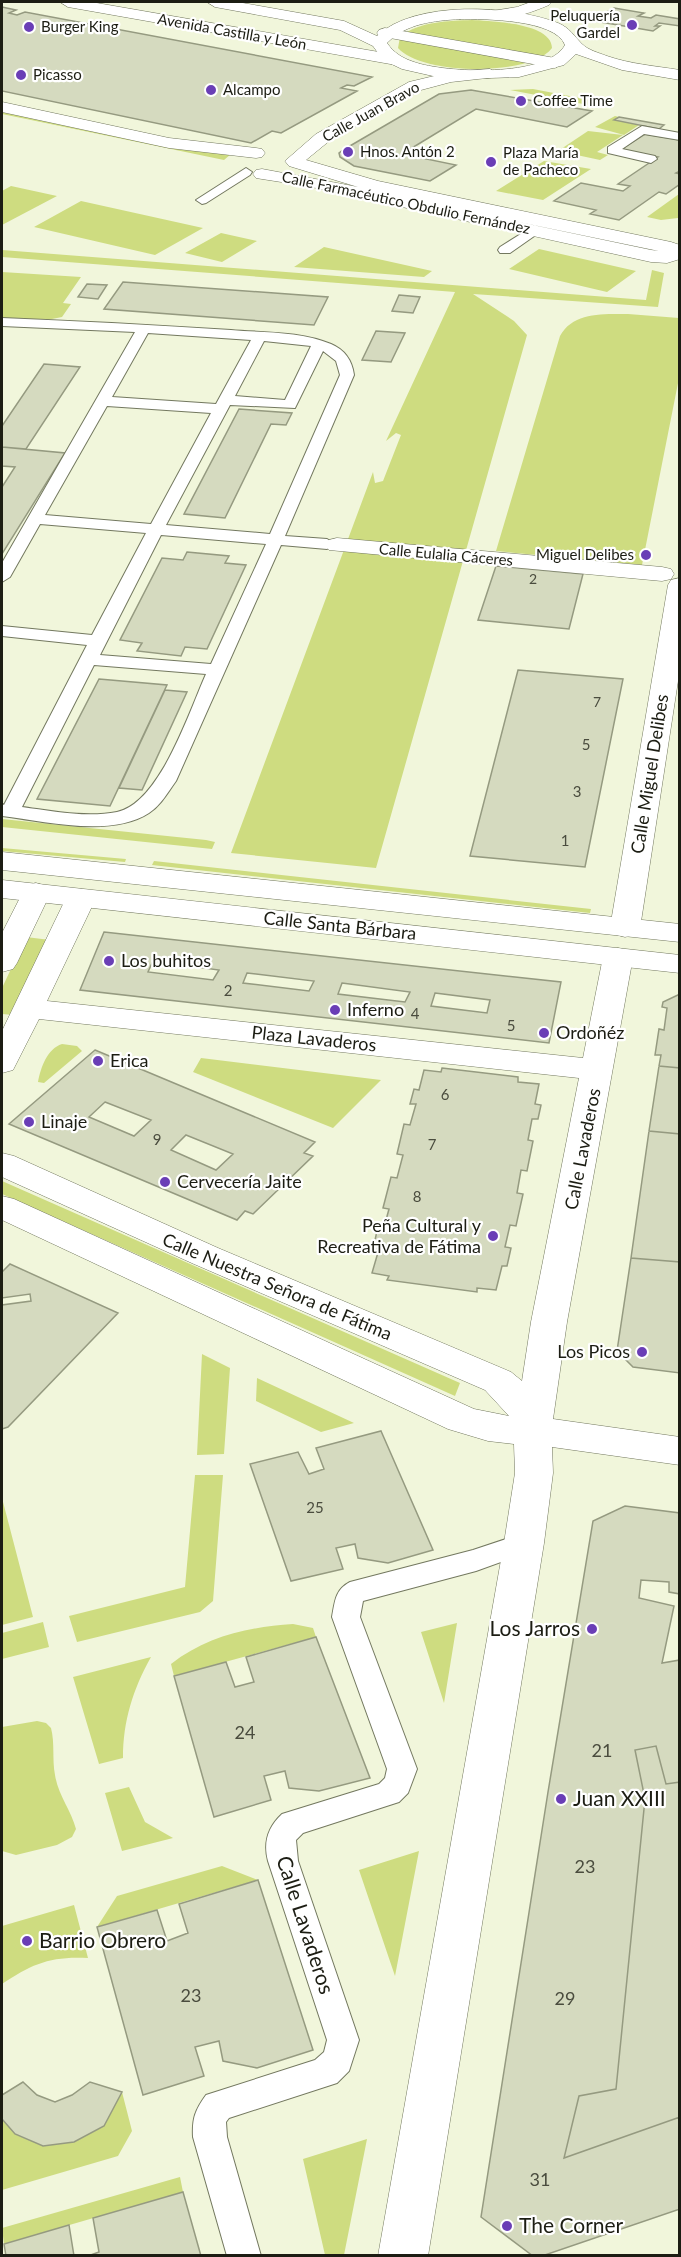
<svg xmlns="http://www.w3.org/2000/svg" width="681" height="2257" font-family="Lato,sans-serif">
	<rect width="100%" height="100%" fill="#f1f6db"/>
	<path fill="#cedc80" d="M472,20C490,21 552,23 552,48C531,77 421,75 398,48L400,37C419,21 449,21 472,20Z
		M533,89L611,104L604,108L510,90Z
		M2,111L143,141L231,154L224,160L2,114Z
		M615,116L619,117L615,120L639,125L624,135L595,127Z
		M588,131L623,135L597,152L608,155L600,160L558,151Z
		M544,161L591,169L543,200L496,191Z
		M11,186L57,196L2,225V191Z
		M679,194L678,218L661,220L647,217Z
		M81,201L203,228L155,255L34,227Z
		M221,233L257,241L222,262L185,253Z
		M324,247L432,271L424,277L294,267Z
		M539,249L636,271L607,292L509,269Z
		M2,250L646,300L652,270L664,273L658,307L473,294L514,321L527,335L376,868L231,853L373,472L375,483L383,481L401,435L396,433L386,441L455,292L2,257Z
		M2,272L81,277L63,303L71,304L62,317L42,321L2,318Z
		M628,314L679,318V378L642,565L496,551L560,336C573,312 603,314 628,314Z
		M2,819L206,840L215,842L212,849L2,827Z
		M2,848L126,859L125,862L2,851Z
		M154,861L591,909L590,913L152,865Z
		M26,937L50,940L14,1015L2,1014V988Z
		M62,1044L77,1046L82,1051L44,1083L38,1082C41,1067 47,1049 62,1044Z
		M201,1058L381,1080L333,1128L193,1072Z
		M2,1181L460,1383L455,1396L2,1194Z
		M202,1354L230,1368L224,1454L197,1455Z
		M257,1378L354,1423L321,1432L256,1401Z
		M195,1475H223L213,1601L200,1612L77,1642L69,1616L185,1587Z
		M2,1498L33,1617L2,1625Z
		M43,1622L49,1647L2,1659V1633Z
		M457,1623L444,1703L421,1632Z
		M293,1624L313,1628L316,1637L174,1676L171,1664C207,1636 249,1627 293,1624Z
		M151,1657C133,1689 123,1721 123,1758L99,1764L73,1677Z
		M37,1721L46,1723L51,1728C55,1743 52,1759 55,1775C58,1795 71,1810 76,1829L72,1837L57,1845L16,1855L2,1851V1727Z
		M129,1787L145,1822L173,1838L122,1851L105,1793Z
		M419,1851L395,1976L359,1870Z
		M222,1866L258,1880L97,1927L117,1896Z
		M74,1905L88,1958C50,1956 32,1964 2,1984V1926Z
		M122,2092L132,2131L118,2156L2,2190V2119L15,2134L43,2146L74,2142L104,2126Z
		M367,2139L344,2255H325L303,2159Z
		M180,2177L183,2192L4,2244L2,2228Z"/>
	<path fill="#d5dabf" stroke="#959a80" stroke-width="1.5" fill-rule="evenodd" d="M2,7L16,10L9,13L17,15L25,12L372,77L354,86L347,85L341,88L357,91L281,133L272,131L251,143L2,91Z
		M614,8L644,13L638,16L651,18L656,15L680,19V26L659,23L655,26H660L653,31L595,21L603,16H612L603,14Z
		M471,90L592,111L567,127L476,109L402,154L456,165L430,181L354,166L340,157L339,153L343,150L439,94Z
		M619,117L664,125L659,129L614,120Z
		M645,134L680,140V171L676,173L680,174V184L666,194L659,192L619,220L590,214L596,210L554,201L581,183L623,191L630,186L618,184L658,157L620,150Z
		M123,282L328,297L314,325L104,309Z
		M87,284L107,285L98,299L78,297Z
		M399,295L420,297L413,313L392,311Z
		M376,331L405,333L391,362L362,360Z
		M44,364L80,367L26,449L2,447V426Z
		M239,409L292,413L286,425L271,424L225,518L184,514Z
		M2,447L65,453L2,554V487L15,467L2,466Z
		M187,552L229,556L225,563L246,565L207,649L185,647L181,656L137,651L142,643L120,640L162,558L183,560Z
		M496,566L583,574L569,629L478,620Z
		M518,670L623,679L585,867L470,856Z
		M99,679L167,685L110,806L37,799Z
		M165,690L187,692L142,790L119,788Z
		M104,932L561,982L549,1043L80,990ZM153,961L219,970L213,980L148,972ZM247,973L314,981L309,991L243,983ZM342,983L410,992L405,1002L338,994ZM435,993L490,1000L487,1013L431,1006Z
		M680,994V1068L659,1066L661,1055H655L659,1029L664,1030L667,1008L662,1007L663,1002Z
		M95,1050L315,1142L304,1153L313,1156L253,1214L245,1211L237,1220L9,1124ZM105,1102L151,1120L134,1136L89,1117ZM186,1135L233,1154L216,1170L171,1150Z
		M659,1066L680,1068V1134L649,1131Z
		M442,1068L518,1077V1082L539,1084L535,1104L541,1105L538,1119H532L528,1140L533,1141L527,1171L521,1170L517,1193L523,1194L516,1226L510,1225L505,1247L511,1248L507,1266H502L496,1290L477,1288V1292L387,1280L389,1276L372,1273L379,1249H373L377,1231H383L389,1209L383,1208L391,1177L397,1178L403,1155L397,1154L404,1124L410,1125L416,1104H410L414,1089L419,1090L424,1070L441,1072Z
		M649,1131L680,1134V1262L631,1258Z
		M631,1258L680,1262V1373L633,1367L617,1351Z
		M10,1264L118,1313L8,1427L2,1429V1305L31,1301L30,1294L2,1298V1272Z
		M381,1431L433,1550L388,1563L358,1558L355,1544L336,1548L343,1569L291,1581L250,1464L298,1452L309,1474L324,1469L316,1448Z
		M625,1506L680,1513V1594L669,1592V1582L641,1580L639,1598L674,1606L662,1663L680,1660V1782L666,1784L656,1746L635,1750L645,1799L616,2089L579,2096L564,2158L680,2117V2209L542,2256H533L481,2217L548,1792L593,1521Z
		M316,1637L370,1778L319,1791L289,1788L285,1771L264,1776L271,1800L214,1817L174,1676L226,1662L235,1687L254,1682L246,1657Z
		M656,1746L666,1784L680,1782V2117L564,2158L579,2096L616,2089L645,1799L635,1750Z
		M258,1880L313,2050L257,2068L223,2061L219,2041L195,2047L204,2076L143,2095L97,1927L157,1910L167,1941L188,1933L179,1904Z
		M23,2082L37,2095L55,2102L72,2095L90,2082L122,2092L104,2126L74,2142L43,2146L15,2134L2,2119V2095Z
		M183,2192L201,2256H88L99,2252L93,2218Z
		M69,2225L74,2256H6L4,2244Z"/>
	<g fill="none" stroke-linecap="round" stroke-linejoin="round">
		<defs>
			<path id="service" d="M642,126L680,133V140L644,134L622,149L655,156L657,159L651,163L608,153V147Z
				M246,168L252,172L250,175L206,203L202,204L196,200Z
				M535,225L541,229L540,232L510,253H500L498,250L500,247Z
				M2,318C79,321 155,325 231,330C264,333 300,331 331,344C345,350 352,360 354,375L285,536L327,539L335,544L327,549L281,545L176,781C168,792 161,805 149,813C111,838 43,821 2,816V804L4,805L87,645L2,636V626L92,635L146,533L40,524L10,577L2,582V563L135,332L2,326ZM148,333L251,340L216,404L112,397ZM264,341L311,346L285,400L235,396ZM323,351L336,361L340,375L270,534L166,525L230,405L295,408ZM107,406L211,413L151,524L45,515ZM161,535L266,544L211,664L100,655ZM94,665L206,674C189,712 160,803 117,812C86,818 52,811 22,807Z
				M524,1533L534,1536L537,1543L534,1550L476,1571L363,1601L360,1617L417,1769L408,1793L399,1802L303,1833L296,1840L298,1861L359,2040L349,2071L337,2083L229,2118L226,2122L227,2137L261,2256H227L193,2137C192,2119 195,2110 206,2095L315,2060L324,2052L327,2040L268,1861C263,1842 268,1827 282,1814L379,1784L385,1778L387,1769L332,1617C335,1601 335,1590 350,1582L473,1550Z"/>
			<path id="pedestrian" d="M337,538L662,567L671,569L674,574L671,579L662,581L329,550L325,545L329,540Z"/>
			<path id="minor" d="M60,2H91L396,55L404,60L396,65L68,7Z
				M531,2H552L549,5C535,11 494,27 483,15L486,12L517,7Z
				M385,28L555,58L563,63L555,68L379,36L377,33L379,30Z
				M490,69L498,74L496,77L451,82L421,90L328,142L306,160L378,181L671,242L680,245V259L667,263L651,262L307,186L262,179L256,178L253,174L256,170L262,169L358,187L289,166L285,161L316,134L409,82L451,72ZM509,220L659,251L651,250Z
				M2,102L169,138L256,148L262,149L265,153L262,157L256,158L169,148L2,112Z
				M680,578V668L640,928L636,934L625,937L614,934L610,928L668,585L671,580Z
				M36,883L46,886L51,892L17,963L13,969L2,972V933L26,886Z
				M81,889L91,892L96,898L47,1001L583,1058L603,957L607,951L618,948L629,951L633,957L567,1322L553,1419L680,1437V1465L552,1447L553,1473L544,1543L428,2256H378L504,1543L515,1473L514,1444L488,1441L448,1429L2,1220V1196L14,1199L474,1409L509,1416L485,1390L194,1264L2,1177V1153L14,1156L218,1248L511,1372L522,1381L531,1322L579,1078L39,1019L13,1070L2,1073V1031L66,898L71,892Z"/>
			<path id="secondary" d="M207,2H237L344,21L377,36C414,0 512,5 558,23C570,28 574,36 582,44C588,50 599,53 607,56C630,64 655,66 680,70V80L622,70L576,54L564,65L519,77L461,79L433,76L402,69L383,60L373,46L340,30L215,7ZM460,19C484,19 555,19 565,45C547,78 445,73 414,62C402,58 394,53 387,43C407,23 433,21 460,19Z
				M2,852L680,924V942L2,870Z
				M2,880L680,955V973L2,898Z"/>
		</defs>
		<use href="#service" stroke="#73785f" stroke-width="2"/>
		<use href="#pedestrian" stroke="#73785f" stroke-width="1"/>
		<use href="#minor" stroke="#73785f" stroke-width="1"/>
		<use href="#secondary" stroke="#73785f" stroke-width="1"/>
		<use href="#service" fill="#fff" fill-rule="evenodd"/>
		<use href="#pedestrian" fill="#fff" fill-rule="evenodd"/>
		<use href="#minor" fill="#fff" fill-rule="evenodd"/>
		<use href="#secondary" fill="#fff" fill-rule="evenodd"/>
	</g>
	<g fill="#6a3eb6" stroke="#fff" stroke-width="2">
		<circle cx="632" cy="25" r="6"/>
		<circle cx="29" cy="27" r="6"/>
		<circle cx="21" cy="75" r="6"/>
		<circle cx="211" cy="90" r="6"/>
		<circle cx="521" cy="101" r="6"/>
		<circle cx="348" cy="152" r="6"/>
		<circle cx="491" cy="162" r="6"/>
		<circle cx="646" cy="555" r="6"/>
		<circle cx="109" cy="961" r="6"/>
		<circle cx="335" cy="1010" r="6"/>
		<circle cx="544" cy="1033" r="6"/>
		<circle cx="98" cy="1061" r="6"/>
		<circle cx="29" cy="1122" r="6"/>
		<circle cx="165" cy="1182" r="6"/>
		<circle cx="493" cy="1236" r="6"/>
		<circle cx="642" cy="1352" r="6"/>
		<circle cx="592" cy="1629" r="6"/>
		<circle cx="561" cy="1799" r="6"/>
		<circle cx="27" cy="1941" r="6"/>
		<circle cx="507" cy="2226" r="6"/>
	</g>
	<g text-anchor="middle" stroke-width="4.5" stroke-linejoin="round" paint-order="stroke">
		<g font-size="14" fill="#4a4c3e">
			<text x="533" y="584">2</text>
			<text x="597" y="707">7</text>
		</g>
		<g font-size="15" fill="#1c1d13" stroke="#fff" text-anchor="start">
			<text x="620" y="21" text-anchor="end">Peluquería<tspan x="620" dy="17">Gardel</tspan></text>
			<text x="41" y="32">Burger King</text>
			<text x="33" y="80">Picasso</text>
			<text x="223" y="95">Alcampo</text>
			<text x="533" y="106">Coffee Time</text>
			<text x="360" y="157">Hnos. Antón 2</text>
			<text x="503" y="158">Plaza María<tspan x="503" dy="17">de Pacheco</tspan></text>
			<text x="634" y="560" text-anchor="end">Miguel Delibes</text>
		</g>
		<g font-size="15" fill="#1c1d13" stroke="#fff">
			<text transform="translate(232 32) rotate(10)" y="5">Avenida Castilla y León</text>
			<text transform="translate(371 112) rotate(-29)" y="5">Calle Juan Bravo</text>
			<text transform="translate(406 203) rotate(12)" y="5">Calle Farmacéutico Obdulio Fernández</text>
			<text transform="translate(446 555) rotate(5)" y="5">Calle Eulalia Cáceres</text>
		</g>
		<g font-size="15" fill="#4a4c3e">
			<text x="586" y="750">5</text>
			<text x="577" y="797">3</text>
			<text x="565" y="846">1</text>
			<text x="228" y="996">2</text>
			<text x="415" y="1019">4</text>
			<text x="511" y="1031">5</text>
			<text x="445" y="1100">6</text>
			<text x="157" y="1145">9</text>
			<text x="432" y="1150">7</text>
			<text x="417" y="1202">8</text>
			<text x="315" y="1513">25</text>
		</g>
		<g font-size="18" fill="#1c1d13" stroke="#fff">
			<text transform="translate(650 774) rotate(-81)" y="6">Calle Miguel Delibes</text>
			<text transform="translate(340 926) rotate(6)" y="6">Calle Santa Bárbara</text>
			<text transform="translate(314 1039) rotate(6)" y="6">Plaza Lavaderos</text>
			<text transform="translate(583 1149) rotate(-79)" y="6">Calle Lavaderos</text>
			<text transform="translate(277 1287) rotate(23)" y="6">Calle Nuestra Señora de Fátima</text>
		</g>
		<g font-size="18" fill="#1c1d13" stroke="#fff" text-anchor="start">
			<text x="121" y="967">Los buhitos</text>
			<text x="347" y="1016">Inferno</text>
			<text x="556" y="1039">Ordoñéz</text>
			<text x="110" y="1067">Erica</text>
			<text x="41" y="1128">Linaje</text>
			<text x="177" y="1188">Cervecería Jaite</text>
			<text x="481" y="1232" text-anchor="end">Peña Cultural y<tspan x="481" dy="21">Recreativa de Fátima</tspan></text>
			<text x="630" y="1358" text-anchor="end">Los Picos</text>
		</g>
		<g font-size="18" fill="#4a4c3e">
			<text x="245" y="1739">24</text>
			<text x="602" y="1757">21</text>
			<text x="585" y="1873">23</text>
			<text x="191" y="2002">23</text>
			<text x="565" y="2005">29</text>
			<text x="540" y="2186">31</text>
		</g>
		<g font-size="21" fill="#1c1d13" stroke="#fff" text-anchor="start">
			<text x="580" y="1636" text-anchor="end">Los Jarros</text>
			<text x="573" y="1806">Juan XXIII</text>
			<text x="39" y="1948">Barrio Obrero</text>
			<text x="519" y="2233">The Corner</text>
		</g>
		<g font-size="21" fill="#1c1d13" stroke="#fff">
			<text transform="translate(305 1925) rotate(72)" y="7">Calle Lavaderos</text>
		</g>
	</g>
	<rect width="681" height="2257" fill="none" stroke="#1c1d13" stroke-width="6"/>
</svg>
